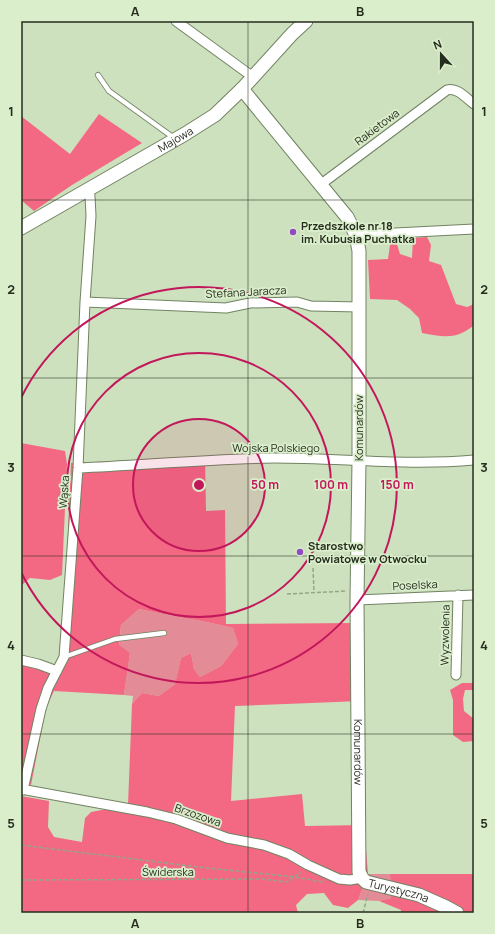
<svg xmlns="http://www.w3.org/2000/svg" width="495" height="934" font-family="Manrope,sans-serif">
	<rect width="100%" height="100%" fill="#cde1be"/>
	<path fill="#e38b97" d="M139,609C170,616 202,620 233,628L238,644L221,666L200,677L194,669L191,653L181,658L175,684L159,696L142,693L132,704L133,696L124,695L130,653L119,646L121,625Z
		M368,874H390L391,898L379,901L358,900Z"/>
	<path fill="#f36983" d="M99,114L142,143L72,185L34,211L21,200V116L70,154Z
		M427,237L431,245L429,261L441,265L456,304L467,307L474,304V325C457,340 443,337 422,333L419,318L410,309L397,300L370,299L368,260L388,259L390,245L396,241L400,254L412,258L413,238Z
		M21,443L65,451L67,464L62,575L50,580L30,578L23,584H21Z
		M205,457L206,511L225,510L226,624L357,623L361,701L235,706L231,801L302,794L305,826L364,825L368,874L358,900L348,908L333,905L324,893L307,894L296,905L298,913H21V796L49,801L48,827L54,837L82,842L85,818L91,812L128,805L132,704L142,693L159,696L175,684L181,658L191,653L194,669L200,677L221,666L238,644L233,628C202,620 170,616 139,609L121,625L119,645L130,653L124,695L54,691L46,708L31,785L21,781V665L41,669L62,663L71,463Z
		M462,683H474V690H465L463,699L464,711L474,719V741L463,742L453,735V700L450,690Z
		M390,874H474V913H401V910L379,901L391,898Z"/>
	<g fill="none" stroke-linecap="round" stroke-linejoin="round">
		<defs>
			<path id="lane" d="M98,75L109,91L174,138
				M64,657L115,639L164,633"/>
			<path id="street" d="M176,21L253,77
				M320,185L447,90C457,87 466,98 474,104
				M356,235L474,229
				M85,302L226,308L250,303L297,302L311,306L360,307
				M78,468C144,465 209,459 274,458C341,458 408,466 474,460
				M357,600L474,595
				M21,660L38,664L57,671
				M456,675L458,595
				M21,789L147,812L176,819L227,838L264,845L289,854L308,865L339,879L350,880L362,878
				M23,790L41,709L48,688L64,657L78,468L85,302L91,216L90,196L88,190"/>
			<g id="secondary">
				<path id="s1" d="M242,89L347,217L356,235L359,251V461L357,600L359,872L362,878L366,882L419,895L446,907L457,913"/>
				<path id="s2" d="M21,228L185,134L215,115L242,89L292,34L306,21"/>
			</g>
		</defs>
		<use href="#lane" stroke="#728363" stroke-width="6"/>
		<use href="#street" stroke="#728363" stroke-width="11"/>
		<use href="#secondary" stroke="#728363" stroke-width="15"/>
		<path stroke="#95a589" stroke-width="1.5" stroke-dasharray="4 2" stroke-linecap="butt" d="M313,568L314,592
			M287,594L347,591
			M21,845L198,867L295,877L323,882
			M21,880L262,879L287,882L301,872
			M363,913L368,894"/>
		<use href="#lane" stroke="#fff" stroke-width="4.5"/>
		<use href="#street" stroke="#fff" stroke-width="9"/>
		<use href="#secondary" stroke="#fff" stroke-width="13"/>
	</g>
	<path fill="none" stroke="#262d1f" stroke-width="1" stroke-opacity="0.55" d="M248,21V913M21,200H474M21,378H474M21,556H474M21,734H474"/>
	<circle cx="199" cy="485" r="66" fill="#c2185b" fill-opacity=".12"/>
	<g fill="none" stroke="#c2185b" stroke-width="2">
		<circle cx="199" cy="485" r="66"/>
		<circle cx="199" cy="485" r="132"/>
		<path d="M21 398A198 198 0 1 1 21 572"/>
	</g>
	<g fill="#924abd" stroke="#daeecb" stroke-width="1.5">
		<circle cx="293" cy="232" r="4"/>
		<circle cx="300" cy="552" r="4"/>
	</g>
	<g text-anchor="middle" stroke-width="3.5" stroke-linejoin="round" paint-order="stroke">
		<g font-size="11" fill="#262d1f" stroke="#daeecb">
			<text transform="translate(377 127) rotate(-37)" y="4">Rakietowa</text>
			<text dy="4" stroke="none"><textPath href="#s2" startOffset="178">Majowa</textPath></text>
			<text transform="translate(246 292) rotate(-3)" y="4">Stefana Jaracza</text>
			<text transform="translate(359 428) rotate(-90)" y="4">Komunardów</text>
			<text x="276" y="452">Wojska Polskiego</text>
			<text transform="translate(64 492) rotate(-86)" y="4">Wąska</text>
			<text transform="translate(415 585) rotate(-3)" y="4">Poselska</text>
			<text transform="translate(445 635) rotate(-89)" y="4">Wyzwolenia</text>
			<text dy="4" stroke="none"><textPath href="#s1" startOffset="703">Komunardów</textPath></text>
			<text transform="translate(198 815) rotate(19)" y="4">Brzozowa</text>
			<text x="168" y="876">Świderska</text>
			<text dy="4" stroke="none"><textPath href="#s1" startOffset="869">Turystyczna</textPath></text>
		</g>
		<g font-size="11" font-weight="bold" fill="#262d1f" stroke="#daeecb" text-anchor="start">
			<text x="301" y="230">Przedszkole nr 18<tspan x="301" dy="13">im. Kubusia Puchatka</tspan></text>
			<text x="308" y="550">Starostwo<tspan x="308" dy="13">Powiatowe w Otwocku</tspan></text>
		</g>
	</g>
	<circle cx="199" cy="485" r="6" fill="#c2185b" stroke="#daeecb" stroke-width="2"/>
	<g font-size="12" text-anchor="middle" font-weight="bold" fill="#c2185b" stroke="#daeecb" stroke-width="3.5" stroke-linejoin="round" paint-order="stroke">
		<text x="265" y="489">50 m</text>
		<text x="331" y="489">100 m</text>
		<text x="397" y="489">150 m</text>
	</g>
	<rect width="495" height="934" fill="none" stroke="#daeecb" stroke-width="44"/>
	<g transform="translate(441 54) rotate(339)" stroke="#daeecb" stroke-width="3" paint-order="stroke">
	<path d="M0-3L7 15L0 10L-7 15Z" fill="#262d1f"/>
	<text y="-6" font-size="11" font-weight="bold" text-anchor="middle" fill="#262d1f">N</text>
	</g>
	<rect x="22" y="22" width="451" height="890" fill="none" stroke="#262d1f" stroke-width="1.5"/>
	<g font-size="13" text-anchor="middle" font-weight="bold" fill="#262d1f">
		<text x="135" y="16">A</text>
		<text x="360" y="16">B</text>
		<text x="11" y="116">1</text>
		<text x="484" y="116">1</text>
		<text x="11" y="294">2</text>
		<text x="484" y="294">2</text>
		<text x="11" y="472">3</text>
		<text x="484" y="472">3</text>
		<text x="11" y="650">4</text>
		<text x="484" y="650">4</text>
		<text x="11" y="828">5</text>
		<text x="484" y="828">5</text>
		<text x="135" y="928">A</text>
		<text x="360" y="928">B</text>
	</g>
</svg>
